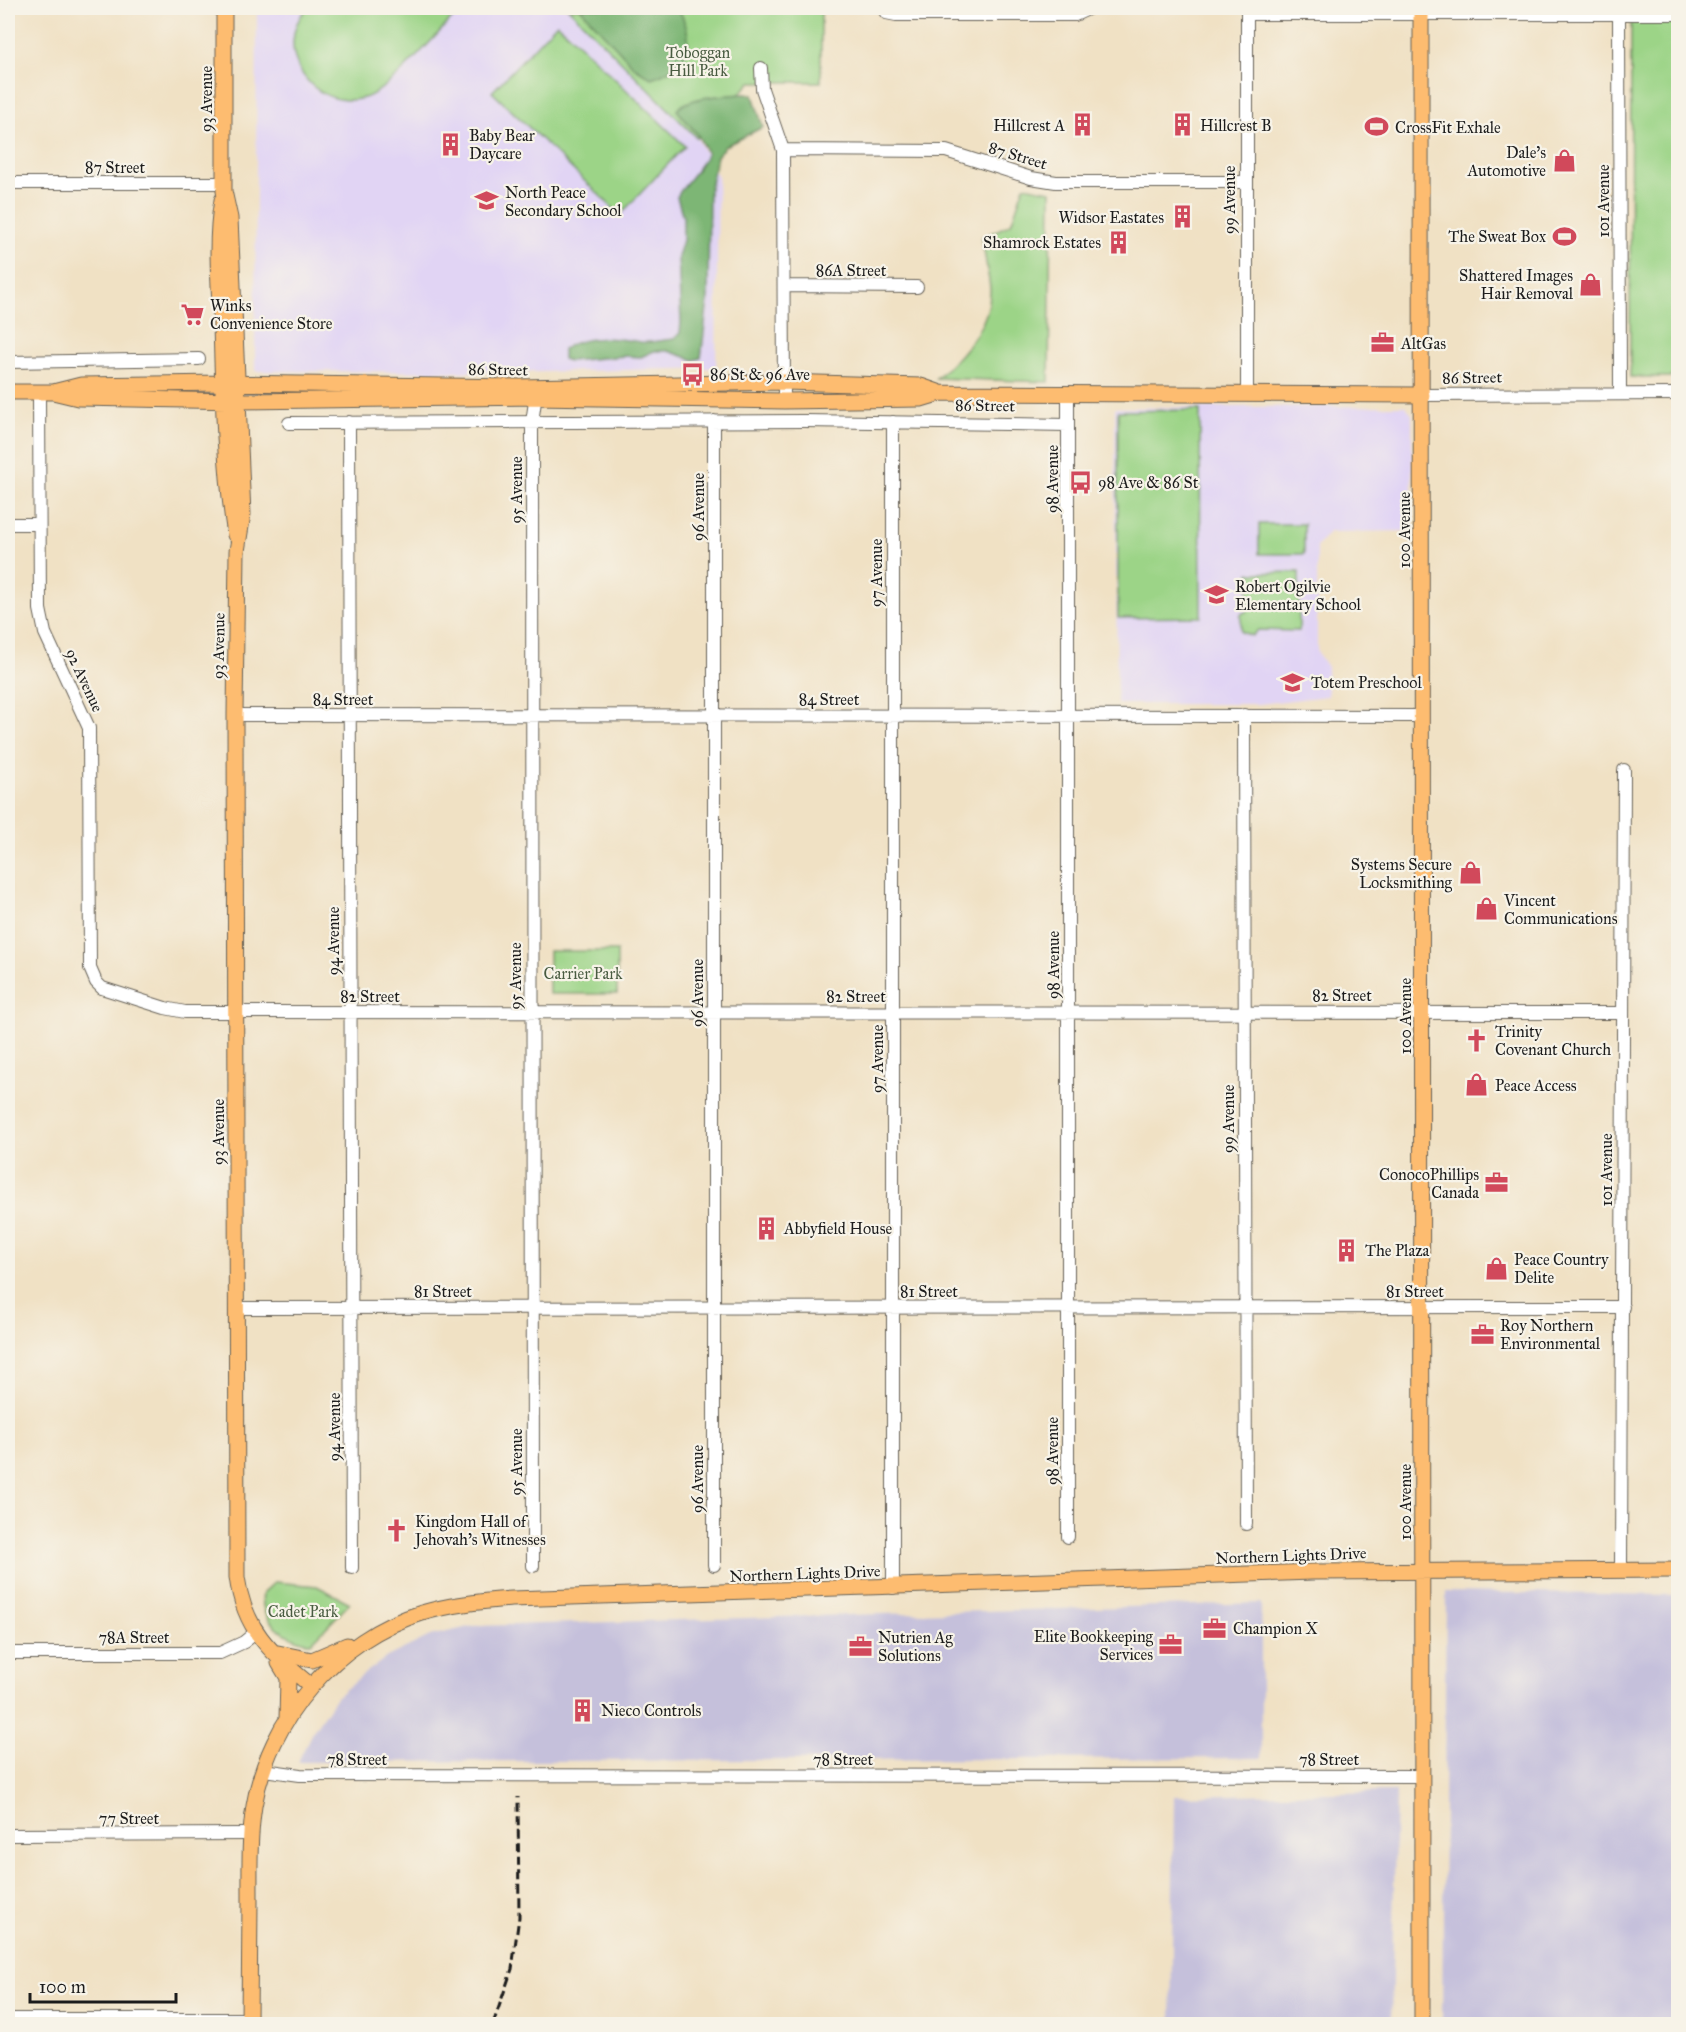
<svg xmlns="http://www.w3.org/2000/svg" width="1686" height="2032" font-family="'IM FELL Great Primer',serif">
	<rect width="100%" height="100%" fill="#f7f3e8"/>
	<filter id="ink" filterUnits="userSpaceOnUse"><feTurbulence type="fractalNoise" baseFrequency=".0167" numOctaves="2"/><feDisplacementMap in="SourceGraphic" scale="12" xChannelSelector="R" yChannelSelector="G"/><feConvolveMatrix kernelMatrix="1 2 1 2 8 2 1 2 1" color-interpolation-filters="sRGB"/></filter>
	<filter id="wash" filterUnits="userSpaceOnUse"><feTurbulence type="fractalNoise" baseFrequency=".008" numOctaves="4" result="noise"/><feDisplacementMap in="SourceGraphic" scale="24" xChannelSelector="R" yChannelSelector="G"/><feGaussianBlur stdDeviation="1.35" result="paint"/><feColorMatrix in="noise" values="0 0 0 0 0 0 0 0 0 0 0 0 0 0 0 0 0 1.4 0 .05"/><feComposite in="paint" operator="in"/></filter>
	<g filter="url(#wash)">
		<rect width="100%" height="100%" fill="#f0e1c4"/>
		<path fill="#e1d4f4" d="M257,8H568L697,138L718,177L716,368L538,372L255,371Z
			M1406,406L1412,415V531L1329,532L1317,546V652L1327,667L1328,696L1259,704H1117L1115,408Z"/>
		<path fill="#c5c0db" d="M1446,1592L1678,1595V2024H1442Z
			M1261,1603V1758L298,1762L311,1734L336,1697L360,1677L387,1657L430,1636L473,1626Z
			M1396,1792L1391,2024H1171L1174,1796Z"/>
		<path fill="#9cd487" stroke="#5c7852" stroke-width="1.5" d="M307,8H462C441,29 390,91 364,98C312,112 270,49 307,8Z
			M568,8H821V82H751L697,138Z
			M1631,16H1678V377H1630Z
			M557,23L685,146L620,215L492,92Z
			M1024,186L1051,191L1049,382L936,378C961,357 992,324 990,288C988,271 984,254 982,237L1011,224Z
			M1200,410L1201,617L1118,618V411Z
			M1259,524H1304V554H1259Z
			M1299,572V631L1258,630L1252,636L1241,632V614L1247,611L1249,573Z
			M549,951H617V994H549Z
			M275,1582L317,1586L350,1603L311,1643C286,1638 258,1622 263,1593Z"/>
		<path fill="#7db674" stroke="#4c6948" stroke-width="1.5" d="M580,8H678C697,42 690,66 651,78L634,67Z
			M745,94L753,95L763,127L725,146L717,156L709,192L708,299L701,358L694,360L668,351H654L641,357L625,356L569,361L563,359V349C585,334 616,338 641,342C651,343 664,340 674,339L680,333L681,322L678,257L683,240V217L677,197C686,180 700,170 707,153L697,134L677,110C688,96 727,95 745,94Z"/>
	</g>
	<g filter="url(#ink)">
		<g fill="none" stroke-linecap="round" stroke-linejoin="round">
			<defs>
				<path id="minor" d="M883,8L886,13L896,15H1075L1090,8
					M1247,8V393
					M1619,8L1620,394
					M1247,14H1678
					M761,68L762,89L783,150L784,401
					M783,150L946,151L1031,178L1056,182H1246
					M8,183H223
					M784,286L917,287
					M8,362L199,359
					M39,392L40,609L45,633L89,728L90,968L96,982L102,988L165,1008L185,1012L1621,1013
					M1068,394V1537
					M1422,395L1678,394
					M714,421V1565
					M349,422L352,1568
					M289,423L804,421L1068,425
					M8,524H39
					M235,715L1422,716
					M1244,715L1246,1524
					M236,1308L1623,1307
					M533,1566L532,422L537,388
					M1621,1570L1624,770
					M893,1588V422
					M8,1653H220L244,1642L255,1633
					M264,1770L300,1775L1422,1776
					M8,1835L250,1834
					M8,2019H249"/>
				<path id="major" d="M224,8V191L230,218L243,514L237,551L235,715L237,1577C244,1631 272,1653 311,1686
					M1421,8L1422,2024
					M222,200C215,240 219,283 221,324C223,395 224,465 235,535
					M8,392H53L81,385L222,383L519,387L784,382L921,386L941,393
					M53,392L78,398L239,401L535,397L784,401L921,399L941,393L1422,395
					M273,1652L312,1660L347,1645
					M279,1663L288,1678L287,1719
					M249,2024C249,1983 250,1942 250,1901C250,1870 249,1838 254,1806C268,1719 337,1638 422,1613C452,1604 481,1601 512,1599L1312,1572L1678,1570"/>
			</defs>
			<use href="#minor" stroke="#666157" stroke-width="14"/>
			<use href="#major" stroke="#666157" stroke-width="17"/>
			<use href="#minor" stroke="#fff" stroke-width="12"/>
			<use href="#major" stroke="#fdbc6f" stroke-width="15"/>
			<path stroke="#1c1c1c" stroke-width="3" stroke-dasharray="9 4.5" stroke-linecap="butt" d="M493,2024L512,1969L519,1917L518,1797"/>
		</g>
	</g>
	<defs>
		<symbol id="building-bare" viewBox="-9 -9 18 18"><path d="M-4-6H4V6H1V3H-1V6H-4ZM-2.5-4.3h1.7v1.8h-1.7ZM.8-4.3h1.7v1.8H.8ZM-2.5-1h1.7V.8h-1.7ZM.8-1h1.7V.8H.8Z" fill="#d1495b" stroke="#f7f3e8" stroke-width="2.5" paint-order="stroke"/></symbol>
		<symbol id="stadium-bare" viewBox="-9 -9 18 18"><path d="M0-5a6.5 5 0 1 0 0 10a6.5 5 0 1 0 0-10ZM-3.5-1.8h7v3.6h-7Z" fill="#d1495b" stroke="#f7f3e8" stroke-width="2.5" paint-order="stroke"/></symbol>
		<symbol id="shop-bare" viewBox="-9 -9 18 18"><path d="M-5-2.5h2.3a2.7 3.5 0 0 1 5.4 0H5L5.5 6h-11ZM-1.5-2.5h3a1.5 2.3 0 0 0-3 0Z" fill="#d1495b" stroke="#f7f3e8" stroke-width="2.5" paint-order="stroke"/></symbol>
		<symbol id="school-bare" viewBox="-9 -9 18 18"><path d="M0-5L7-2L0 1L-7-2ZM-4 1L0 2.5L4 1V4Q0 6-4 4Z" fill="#d1495b" stroke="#f7f3e8" stroke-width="2.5" paint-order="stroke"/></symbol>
		<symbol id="supermarket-bare" viewBox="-9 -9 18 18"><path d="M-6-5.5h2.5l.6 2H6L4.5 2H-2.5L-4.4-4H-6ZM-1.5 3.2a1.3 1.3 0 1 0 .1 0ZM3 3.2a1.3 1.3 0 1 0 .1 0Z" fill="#d1495b" stroke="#f7f3e8" stroke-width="2.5" paint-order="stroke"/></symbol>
		<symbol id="office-bare" viewBox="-9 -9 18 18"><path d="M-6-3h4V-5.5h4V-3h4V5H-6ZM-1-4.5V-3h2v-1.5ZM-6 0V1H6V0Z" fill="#d1495b" stroke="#f7f3e8" stroke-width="2.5" paint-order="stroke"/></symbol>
		<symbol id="bus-bare" viewBox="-9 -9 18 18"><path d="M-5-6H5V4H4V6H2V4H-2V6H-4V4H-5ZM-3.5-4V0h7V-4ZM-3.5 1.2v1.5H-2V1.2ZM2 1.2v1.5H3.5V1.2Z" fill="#d1495b" stroke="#f7f3e8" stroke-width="2.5" paint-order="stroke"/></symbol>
		<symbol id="church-bare" viewBox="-9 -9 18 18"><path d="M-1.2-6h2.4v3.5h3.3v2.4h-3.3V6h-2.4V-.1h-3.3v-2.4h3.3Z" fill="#d1495b" stroke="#f7f3e8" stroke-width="2.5" paint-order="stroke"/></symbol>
	</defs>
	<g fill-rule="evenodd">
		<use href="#building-bare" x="1066" y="108" width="33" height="33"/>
		<use href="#building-bare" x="1166" y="108" width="33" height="33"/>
		<use href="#stadium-bare" x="1360" y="110" width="33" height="33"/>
		<use href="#building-bare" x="434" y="128" width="33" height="33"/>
		<use href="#shop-bare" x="1548" y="144" width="33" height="33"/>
		<use href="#school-bare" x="470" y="184" width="33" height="33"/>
		<use href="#building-bare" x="1166" y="200" width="33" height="33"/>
		<use href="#stadium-bare" x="1548" y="220" width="33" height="33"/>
		<use href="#building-bare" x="1102" y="226" width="33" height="33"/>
		<use href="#shop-bare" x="1574" y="268" width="33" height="33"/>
		<use href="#supermarket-bare" x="176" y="298" width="33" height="33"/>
		<use href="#office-bare" x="1366" y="326" width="33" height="33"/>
		<use href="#bus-bare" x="676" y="358" width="33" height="33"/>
		<use href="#bus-bare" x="1064" y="466" width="33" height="33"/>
		<use href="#school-bare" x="1200" y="578" width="33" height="33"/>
		<use href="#school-bare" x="1276" y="666" width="33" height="33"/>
		<use href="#shop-bare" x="1454" y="856" width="33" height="33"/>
		<use href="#shop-bare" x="1470" y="892" width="33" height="33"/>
		<use href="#church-bare" x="1460" y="1024" width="33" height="33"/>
		<use href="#shop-bare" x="1460" y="1068" width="33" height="33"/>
		<use href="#office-bare" x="1480" y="1166" width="33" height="33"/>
		<use href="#building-bare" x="750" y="1212" width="33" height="33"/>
		<use href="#building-bare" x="1330" y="1234" width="33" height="33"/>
		<use href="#shop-bare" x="1480" y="1252" width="33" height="33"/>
		<use href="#office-bare" x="1466" y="1318" width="33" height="33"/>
		<use href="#church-bare" x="380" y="1514" width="33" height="33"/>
		<use href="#office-bare" x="1198" y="1612" width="33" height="33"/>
		<use href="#office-bare" x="1154" y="1628" width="33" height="33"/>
		<use href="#office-bare" x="844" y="1630" width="33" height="33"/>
		<use href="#building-bare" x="566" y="1694" width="33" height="33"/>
	</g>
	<g text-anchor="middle" stroke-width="4.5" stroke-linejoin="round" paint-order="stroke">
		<g font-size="16" fill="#495c41" stroke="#f7f3e8">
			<text x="698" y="58">Toboggan<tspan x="698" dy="18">Hill Park</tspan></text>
			<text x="583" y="979">Carrier Park</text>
			<text x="303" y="1617">Cadet Park</text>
		</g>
		<g font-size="16" fill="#1c1c1c" stroke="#f7f3e8">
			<text transform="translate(206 99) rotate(-90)" y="6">93 Avenue</text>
			<text transform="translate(1018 155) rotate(17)" y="6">87 Street</text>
			<text x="115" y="173">87 Street</text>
			<text transform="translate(1229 200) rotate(-90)" y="6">99 Avenue</text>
			<text transform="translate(1603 201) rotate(-90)" y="6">101 Avenue</text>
			<text x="851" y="276">86A Street</text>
			<text transform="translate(498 369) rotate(1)" y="6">86 Street</text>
			<text transform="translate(1472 377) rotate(-1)" y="6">86 Street</text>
			<text transform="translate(985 405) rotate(1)" y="6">86 Street</text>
			<text transform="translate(1052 479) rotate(-90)" y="6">98 Avenue</text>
			<text transform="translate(516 490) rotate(-90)" y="6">95 Avenue</text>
			<text transform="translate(698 507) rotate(-90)" y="6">96 Avenue</text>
			<text transform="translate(1404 530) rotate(-90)" y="6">100 Avenue</text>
			<text transform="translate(876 573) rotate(-90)" y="6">97 Avenue</text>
			<text transform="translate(218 646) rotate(-89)" y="6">93 Avenue</text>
			<text transform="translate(85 680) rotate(65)" y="6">92 Avenue</text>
			<text x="343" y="705">84 Street</text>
			<text x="829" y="705">84 Street</text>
			<text transform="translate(333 941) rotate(-90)" y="6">94 Avenue</text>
			<text transform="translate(1053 965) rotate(-90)" y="6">98 Avenue</text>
			<text transform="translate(515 976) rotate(-90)" y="6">95 Avenue</text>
			<text transform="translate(697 993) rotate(-90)" y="6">96 Avenue</text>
			<text x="1342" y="1001">82 Street</text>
			<text x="370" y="1002">82 Street</text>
			<text x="856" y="1002">82 Street</text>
			<text transform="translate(1405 1016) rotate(-90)" y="6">100 Avenue</text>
			<text transform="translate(877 1059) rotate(-90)" y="6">97 Avenue</text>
			<text transform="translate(1228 1119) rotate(-90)" y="6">99 Avenue</text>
			<text transform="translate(218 1132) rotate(-90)" y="6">93 Avenue</text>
			<text transform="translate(1606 1170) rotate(-90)" y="6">101 Avenue</text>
			<text x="443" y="1297">81 Street</text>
			<text x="929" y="1297">81 Street</text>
			<text x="1415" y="1297">81 Street</text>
			<text transform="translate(334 1427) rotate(-90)" y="6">94 Avenue</text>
			<text transform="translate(1052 1451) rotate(-90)" y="6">98 Avenue</text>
			<text transform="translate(516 1462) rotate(-90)" y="6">95 Avenue</text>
			<text transform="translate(697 1479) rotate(-90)" y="6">96 Avenue</text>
			<text transform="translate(1405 1502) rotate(-90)" y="6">100 Avenue</text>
			<text transform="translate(1291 1555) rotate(-2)" y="6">Northern Lights Drive</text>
			<text transform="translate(805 1573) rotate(-2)" y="6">Northern Lights Drive</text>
			<text x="134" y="1643">78A Street</text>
			<text x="357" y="1765">78 Street</text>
			<text x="843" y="1765">78 Street</text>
			<text x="1329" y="1765">78 Street</text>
			<text x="129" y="1824">77 Street</text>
		</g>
		<g font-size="16" fill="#1c1c1c" stroke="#f7f3e8" text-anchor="start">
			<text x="1065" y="131" text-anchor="end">Hillcrest A</text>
			<text x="1200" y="131">Hillcrest B</text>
			<text x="1395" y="133">CrossFit Exhale</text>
			<text x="469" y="141">Baby Bear<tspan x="469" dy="18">Daycare</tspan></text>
			<text x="1546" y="158" text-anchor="end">Dale's<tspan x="1546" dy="18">Automotive</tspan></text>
			<text x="505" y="198">North Peace<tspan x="505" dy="18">Secondary School</tspan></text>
			<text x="1164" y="223" text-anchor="end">Widsor Eastates</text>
			<text x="1546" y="242" text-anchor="end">The Sweat Box</text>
			<text x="1101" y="248" text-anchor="end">Shamrock Estates</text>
			<text x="1573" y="281" text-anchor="end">Shattered Images<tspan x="1573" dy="18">Hair Removal</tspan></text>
			<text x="210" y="311">Winks<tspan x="210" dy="18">Convenience Store</tspan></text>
			<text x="1401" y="349">AltGas</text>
			<text x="710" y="380">86 St &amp; 96 Ave</text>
			<text x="1098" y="488">98 Ave &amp; 86 St</text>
			<text x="1235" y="592">Robert Ogilvie<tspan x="1235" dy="18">Elementary School</tspan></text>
			<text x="1311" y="688">Totem Preschool</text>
			<text x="1452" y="870" text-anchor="end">Systems Secure<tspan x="1452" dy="18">Locksmithing</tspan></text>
			<text x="1504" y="906">Vincent<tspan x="1504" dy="18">Communications</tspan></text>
			<text x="1495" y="1037">Trinity<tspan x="1495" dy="18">Covenant Church</tspan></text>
			<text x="1495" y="1091">Peace Access</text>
			<text x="1479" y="1180" text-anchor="end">ConocoPhillips<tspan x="1479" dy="18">Canada</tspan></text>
			<text x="784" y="1234">Abbyfield House</text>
			<text x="1365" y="1256">The Plaza</text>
			<text x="1514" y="1265">Peace Country<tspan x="1514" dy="18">Delite</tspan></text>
			<text x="1500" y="1331">Roy Northern<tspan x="1500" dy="18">Environmental</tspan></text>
			<text x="415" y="1527">Kingdom Hall of<tspan x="415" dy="18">Jehovah's Witnesses</tspan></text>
			<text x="1233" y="1634">Champion X</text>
			<text x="1153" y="1642" text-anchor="end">Elite Bookkeeping<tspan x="1153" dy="18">Services</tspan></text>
			<text x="878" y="1643">Nutrien Ag<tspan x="878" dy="18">Solutions</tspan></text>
			<text x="601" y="1716">Nieco Controls</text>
		</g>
	</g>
	<rect width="1686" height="2032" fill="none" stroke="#f7f3e8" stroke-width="30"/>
	<path d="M30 1993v9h146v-9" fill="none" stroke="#1c1c1c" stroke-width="3"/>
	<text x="39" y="1993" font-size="18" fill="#1c1c1c" stroke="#f7f3e8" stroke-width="4.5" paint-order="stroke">100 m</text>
</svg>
